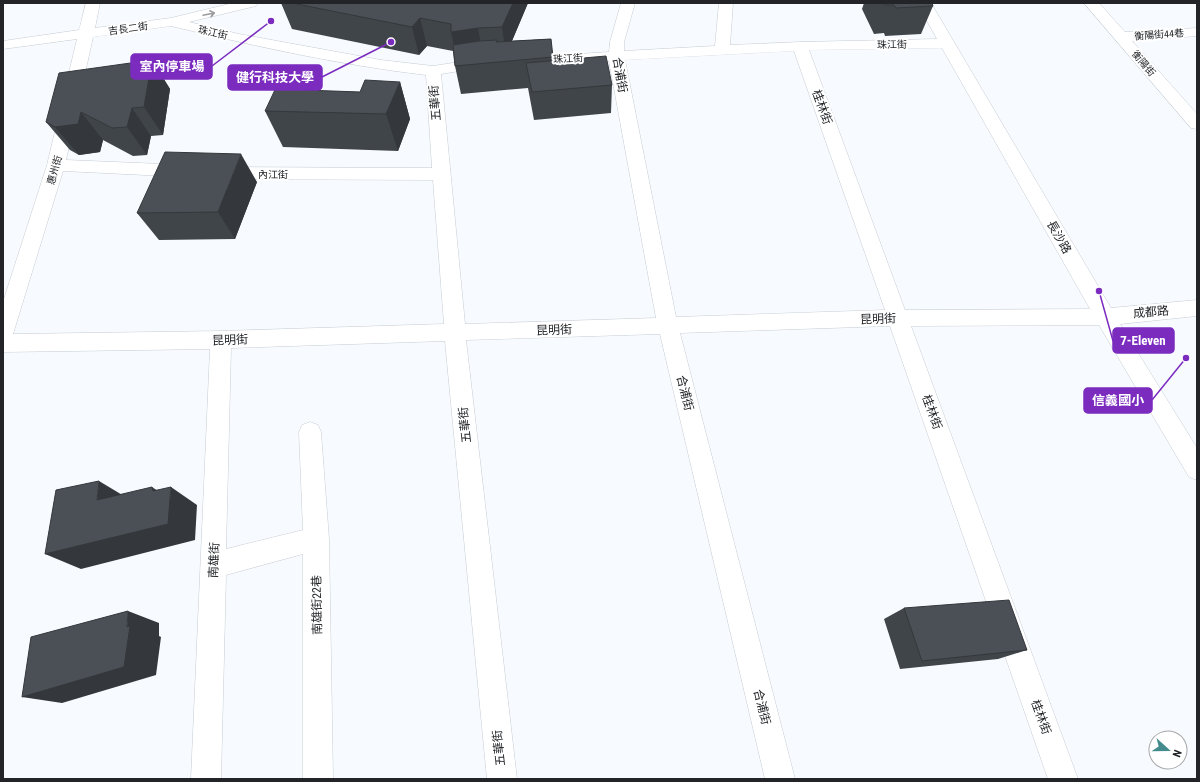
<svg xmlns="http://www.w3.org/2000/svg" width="1200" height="782" font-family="'Roboto Condensed','Noto Sans TC',sans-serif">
	<rect width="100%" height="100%" fill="#f7fbff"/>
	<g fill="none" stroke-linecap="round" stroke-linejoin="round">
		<defs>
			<path id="minor" d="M86,3H100L95,28L171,18L233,3H258L256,6L189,22L239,34L381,60L433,66L485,58L490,60L493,63L490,66L441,74L465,324L656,318L609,61L523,66L518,64L515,61L518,58L609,52L610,42L621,3H635L624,42V51L715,46L719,3H733L730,45L800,42L937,39L917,3H931L1111,308L1197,300V316L1120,324L1197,448V480L1189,477L1099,325L911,326L1078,779H1048L890,326L680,333L795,779H765L660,334L466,340L517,779H487L445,341L231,348L226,549L303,530L299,432L302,425L310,422L318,425L321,432L329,539L333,779H303V554L226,575L221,779H191L210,349L3,352V302L47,165L77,39L3,49V41L79,30ZM171,26C255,46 340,65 426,75L432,168L223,167L217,169L214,173L217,177L223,179L433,180L444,324L221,331L13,334L63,171L187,177L193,175L196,171L193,167L187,165L66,160L93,37ZM942,48L1090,309L905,310L809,50ZM794,51L885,310L676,317L625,60Z
				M1084,3H1099L1125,32L1197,28V36L1132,41L1197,114V129L1191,128Z"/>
		</defs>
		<use href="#minor" stroke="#c6ccd3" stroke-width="1"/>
		<use href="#minor" fill="#fff" fill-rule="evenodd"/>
	</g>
	<path fill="#40454a" d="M281,3H528L512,41L551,39L553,61L612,85L611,113L534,120L528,88L461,94L455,66L453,51L427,46L419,55L292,29Z
		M864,3H932L933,6L921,34L885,36L884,33L874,34L862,9Z
		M152,60L170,89L163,135L151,136L147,155L133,156L103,140L100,152L79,155L70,150L46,122Z
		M400,82L410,119L398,151L283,147L265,111L314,91L360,92Z
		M257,182L235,239L159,240L137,213Z
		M904,608L1027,650L998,659L900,669L884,619Z"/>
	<path fill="#34383c" d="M513,3H528L506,55L502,27Z
		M420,18L427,46L419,55L412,27Z
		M478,28L483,56L457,61L451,32Z
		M152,60L170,89L163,135L144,107Z
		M309,78L323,113L304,90Z
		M400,82L410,119L398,151L386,114Z
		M132,108L151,136L147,155L127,127Z
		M81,112L103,140L100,152L79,155L55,127Z
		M241,154L257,182L235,239L218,212Z
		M99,481L129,499L97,500Z
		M152,487L170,499L171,487L197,505L195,540L81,569L45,554Z
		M128,611L159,623V636L161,637L156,675L62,703L22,697L127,627Z"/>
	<path fill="#4b5056" stroke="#34383c" d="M292,3H513L502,27L478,28L451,32V24L420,18L412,27Z
		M884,3H932L933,6L896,8L894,5H885Z
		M551,39L553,57L455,66L453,45L479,41L497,40L496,42Z
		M606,56L612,85L532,92L526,63Z
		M152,60L144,107L132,108L127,127L112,128L81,112L78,124L55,127L46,122L59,73Z
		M281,77L309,78L304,90L360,92L365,80L400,82L386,114L265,111Z
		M165,152L241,154L218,212L137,213Z
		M99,481L97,500L152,487L153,491L171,487L168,524L45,554L56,490Z
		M1009,600L1027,650L922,661L904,608Z
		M128,611L127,627L130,626L124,667L22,697L31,637Z"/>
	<defs><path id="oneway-shaft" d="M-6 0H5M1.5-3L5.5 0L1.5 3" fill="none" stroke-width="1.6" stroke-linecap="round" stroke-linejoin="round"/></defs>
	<use stroke="#9c9c9e" href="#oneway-shaft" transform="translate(209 14) rotate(-12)"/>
	<g text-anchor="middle" stroke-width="4" stroke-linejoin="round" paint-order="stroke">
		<g font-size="10" fill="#222427" stroke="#fff">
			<text transform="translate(128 28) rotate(-8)" y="4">吉長二街</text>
			<text transform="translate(213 32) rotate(13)" y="4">珠江街</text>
			<text transform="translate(1159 34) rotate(-4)" y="4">衡陽街44巷</text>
			<text transform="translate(892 44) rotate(-1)" y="4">珠江街</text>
			<text transform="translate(568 58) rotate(-3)" y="4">珠江街</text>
			<text transform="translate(1144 63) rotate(49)" y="4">衡陽街</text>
			<text transform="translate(54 170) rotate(-74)" y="4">惠州街</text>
			<text x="273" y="178">內江街</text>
		</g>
		<g font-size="12" fill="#222427" stroke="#fff">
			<text transform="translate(620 75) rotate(80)" y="4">合浦街</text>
			<text transform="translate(435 103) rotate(-95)" y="4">五華街</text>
			<text transform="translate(822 107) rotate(70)" y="4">桂林街</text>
			<text transform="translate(1059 237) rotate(60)" y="4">長沙路</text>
			<text transform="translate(1151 312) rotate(-5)" y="4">成都路</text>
			<text transform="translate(878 319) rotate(-2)" y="4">昆明街</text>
			<text transform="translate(554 330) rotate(-2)" y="4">昆明街</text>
			<text transform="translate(230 340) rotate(-2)" y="4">昆明街</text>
			<text transform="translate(685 393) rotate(76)" y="4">合浦街</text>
			<text transform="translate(932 412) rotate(70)" y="4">桂林街</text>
			<text transform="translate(465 425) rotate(-96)" y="4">五華街</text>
			<text transform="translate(214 560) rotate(-88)" y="4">南雄街</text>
			<text transform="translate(317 605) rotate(-91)" y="4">南雄街22巷</text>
			<text transform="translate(762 707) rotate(76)" y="4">合浦街</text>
			<text transform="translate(1041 717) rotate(70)" y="4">桂林街</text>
			<text transform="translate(499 748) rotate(-96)" y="4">五華街</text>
		</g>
	</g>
	<path fill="none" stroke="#7b2cbf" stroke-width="1.5" d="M271 21L212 66M391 42L322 77M1099 291L1113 341M1186 358L1152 400"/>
	<g fill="#7b2cbf" stroke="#fff" stroke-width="1.5">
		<circle cx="271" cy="21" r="4"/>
		<circle cx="391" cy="42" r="4"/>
		<circle cx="1099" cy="291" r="4"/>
		<circle cx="1186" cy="358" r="4"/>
	</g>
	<g fill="#7b2cbf" stroke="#7b2cbf" stroke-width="1.5">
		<rect x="131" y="54" width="81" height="25" rx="4"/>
		<rect x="228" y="65" width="94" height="25" rx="4"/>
		<rect x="1113" y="328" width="61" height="25" rx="4"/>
		<rect x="1084" y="388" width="68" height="25" rx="4"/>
	</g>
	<g font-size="13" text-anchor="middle" font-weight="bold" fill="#fff">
		<text x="172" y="71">室內停車場</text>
		<text x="275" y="82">健行科技大學</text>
		<text x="1143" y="345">7-Eleven</text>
		<text x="1118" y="405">信義國小</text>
	</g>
	<rect width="1200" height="782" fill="none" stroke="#222427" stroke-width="8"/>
	<g transform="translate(1168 750) rotate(111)"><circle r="19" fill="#ffffff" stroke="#a7a7a9"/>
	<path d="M0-3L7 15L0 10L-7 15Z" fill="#438b8d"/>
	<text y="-6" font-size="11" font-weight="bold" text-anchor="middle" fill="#222427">N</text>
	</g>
</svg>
